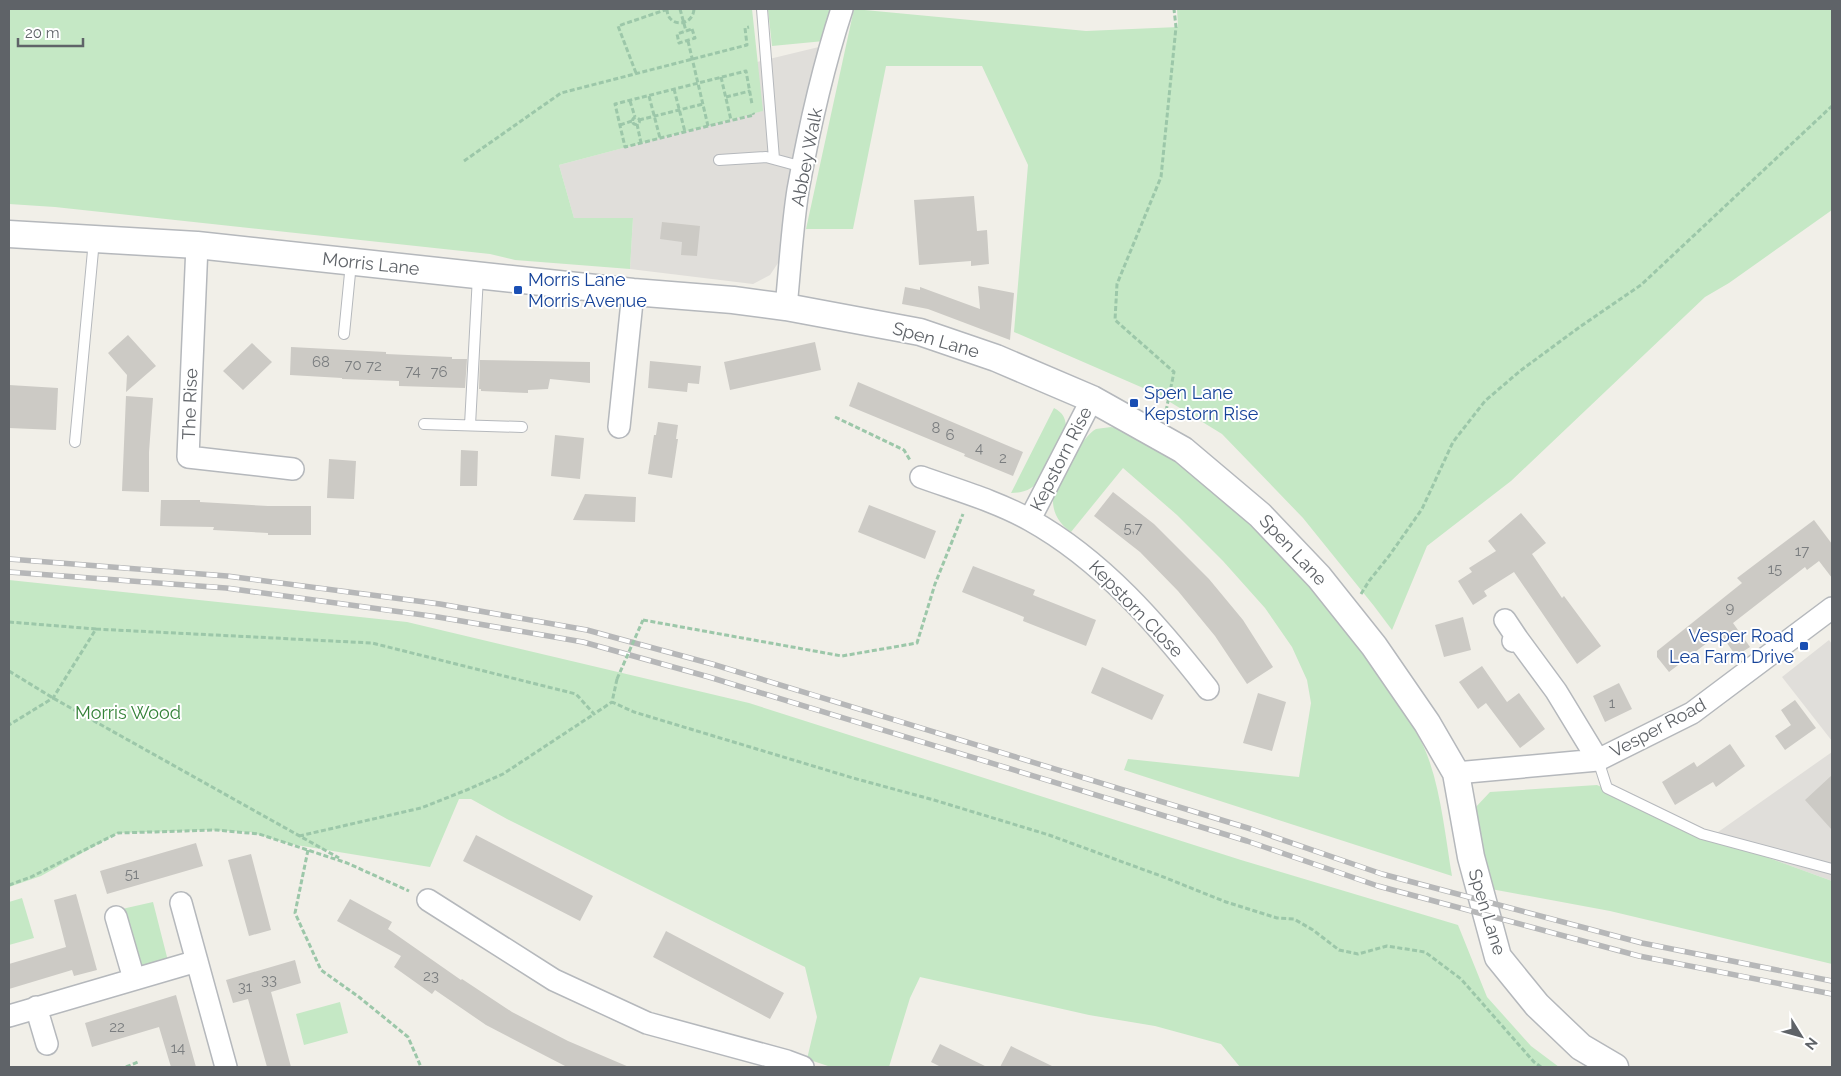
<svg xmlns="http://www.w3.org/2000/svg" width="1841" height="1076" font-family="Raleway,sans-serif">
	<rect width="100%" height="100%" fill="#f1efe8"/>
	<path fill="#e0deda" d="M823,46L780,260L770,275L753,284L630,269L633,218H574L559,165L762,111L757,62Z
		M1829,640L1832,644V741L1782,677Z
		M1832,752V881L1711,837Z"/>
	<path fill="#c5e8c5" d="M9,9H752L763,111L559,165L574,218H633L630,269L515,260L490,254L55,207L9,204Z
		M768,9H831L824,41L772,46Z
		M854,9L1086,31L1178,27L1177,9H1832V210L1729,283L1705,297L1511,481L1427,546L1392,630L1374,606L1303,518L1222,434L1157,394L1014,332L1028,165L982,66H886L853,229H806Z
		M1054,408C1063,413 1065,417 1066,426C1059,442 1044,480 1031,488C1025,492 1018,493 1011,493Z
		M1111,427C1134,431 1156,447 1174,460C1244,510 1301,572 1353,639C1378,672 1403,706 1422,743C1440,780 1445,835 1452,876L1124,770L1128,759L1299,777L1311,703L1307,680L1292,647L1265,608L1223,561L1177,515L1123,468L1071,532C1061,525 1054,516 1053,503C1052,488 1082,436 1096,429C1100,428 1107,428 1111,427Z
		M9,580L407,622L749,703L1241,860L1458,925L1487,997L1531,1046L1559,1067H1240L1221,1044L1155,1026L1089,1015L920,977L910,998L889,1067H831L807,1059L817,1017L805,967L507,819L471,799H459L430,867L290,844L250,832L207,830L118,833L41,876L9,887Z
		M1597,785L1711,837L1832,881V964L1610,911L1491,889L1474,809L1490,792Z
		M22,898L34,938L9,945V902Z
		M153,902L168,961L137,970L122,909Z
		M340,1002L348,1033L304,1045L296,1014Z"/>
	<path fill="#cccac5" d="M974,196L977,231L987,230L989,264L971,266V261L919,265L914,200Z
		M662,222L700,226L697,256L681,255L682,242L660,239Z
		M978,286L1014,293L1010,340L928,309L902,304L905,287L920,290V287L980,309Z
		M128,335L156,366L126,392L127,375L108,353Z
		M815,342L821,370L730,390L724,362Z
		M252,343L272,362L243,390L223,371Z
		M291,347L386,352V354L452,357V359H467L465,388L399,386V381L342,379V378L290,375Z
		M480,360L590,362V383L550,379L548,389L528,390V393L481,391V389H479Z
		M650,361L701,366L699,384L688,383L687,392L648,388Z
		M858,382L1023,452L1013,476L964,456L965,454L849,406Z
		M9,385L58,388L56,430L9,428Z
		M126,396L153,398L149,452V492L122,491Z
		M658,422L678,425L676,439H678L672,478L648,474L654,435H656Z
		M555,435L584,438L580,479L551,476Z
		M461,450L478,451L477,486H460Z
		M329,459L356,461L354,499L327,498Z
		M1113,492L1154,524L1209,579L1243,620L1273,667L1247,684L1215,636L1178,591L1140,552L1094,516Z
		M585,494L636,497L635,522L573,520Z
		M161,500H200V502L268,506H311V535H268V533L213,530L214,527L160,526Z
		M869,505L936,531L925,559L858,532Z
		M1521,513L1546,543L1532,554L1562,598L1564,596L1601,646L1577,664L1514,572L1484,591L1487,596L1473,605L1458,581L1472,572L1469,568L1496,551L1488,541Z
		M1814,520L1832,544V578L1819,561L1807,570L1805,567L1733,623L1750,647L1736,656L1720,633L1669,672L1657,657V651L1742,583L1737,578Z
		M973,566L1035,590L1033,595L1096,620L1086,646L1023,621L1024,617L962,592Z
		M1463,617L1471,650L1444,657L1435,625Z
		M1482,666L1507,702L1519,693L1545,729L1520,748L1486,703L1478,709L1459,682Z
		M1102,667L1164,695L1152,720L1091,693Z
		M1619,683L1632,709L1605,722L1593,696Z
		M1258,693L1286,702L1272,751L1243,743Z
		M1795,700L1816,728L1785,750L1775,736L1791,725L1781,710Z
		M1730,744L1745,766L1716,787L1713,782L1675,805L1662,782L1694,762L1697,767Z
		M1832,775V830L1805,800Z
		M476,835L593,896L580,921L463,861Z
		M196,843L203,866L107,894L100,871Z
		M251,854L271,930L249,936L228,860Z
		M76,894L97,970L74,976L72,970L9,989V964L66,947L54,900Z
		M350,899L392,922L388,929L461,980L462,979L512,1012L568,1041L629,1067H567L486,1025L435,990L432,994L394,967L401,956L337,921Z
		M666,931L784,993L770,1019L653,957Z
		M295,960L301,983L271,992L291,1067H267L248,999L233,1003L226,980Z
		M176,995L196,1067H171L159,1027L92,1047L85,1023Z
		M940,1044L987,1067H941L931,1062Z
		M1011,1046L1054,1067H1000Z"/>
	<g fill="none" stroke-linecap="round" stroke-linejoin="round">
		<defs>
			<path id="service" d="M762,9L774,159
				M719,160L766,157L803,167
				M344,334L351,263
				M424,424L522,427
				M470,425L478,276
				M75,442L94,240
				M1598,760L1607,788L1702,834L1832,869"/>
			<path id="minor" d="M197,245L188,457L293,469
				M786,307C790,268 792,228 798,190C809,129 823,67 842,9
				M619,427L633,292
				M921,477C957,490 996,501 1030,520C1102,560 1158,625 1208,689
				M1030,519L1092,399
				M1505,620L1517,638L1513,641
				M1517,638L1556,691L1598,760
				M1456,773L1598,760L1692,713L1832,608
				M428,900L554,980L647,1023L787,1061L803,1067
				M181,903L226,1067
				M116,917L134,979
				M36,1007L47,1044
				M9,1016L197,961"/>
			<path id="tertiary" d="M9,234L197,245L633,292L733,300L786,307L920,332L996,358L1092,399L1183,450L1260,515L1319,577L1374,646L1427,723L1456,773L1471,857L1498,957L1537,1005L1581,1047L1615,1067"/>
		</defs>
		<use href="#service" stroke="#b5b8bc" stroke-width="12"/>
		<use href="#minor" stroke="#b5b8bc" stroke-width="24"/>
		<use href="#tertiary" stroke="#b5b8bc" stroke-width="29"/>
		<path stroke="#9cc7a9" stroke-width="3" stroke-dasharray="5 2.5" stroke-linecap="butt" d="M667,9C667,28 693,27 694,9
			M680,9L686,31
			M692,29L695,38L679,43L677,34Z
			M688,41L708,126L754,115L753,113
			M636,73L618,26L668,9
			M721,77L731,120
			M674,89L685,132
			M649,96L660,138
			M726,97L750,91
			M630,101L635,117
			M632.5 121a3.5 3.5 0 1 1 7 0a3.5 3.5 0 1 1-7 0Z
			M639,120L703,104
			M637,124L641,143
			M620,125L632,121
			M708,126L625,147L615,104L746,71L752,104
			M464,161L561,93L747,45L745,28L749,27
			M1166,411L1174,372L1115,320L1117,284L1161,177L1176,27L1174,9
			M835,417L904,450L910,460
			M1361,594L1369,581L1389,556L1422,509L1453,442L1485,401L1520,371L1581,326L1641,285L1832,106
			M643,620L842,656L917,643L935,584L963,514
			M9,622L96,629L53,698L9,725
			M96,629L372,643L576,694L594,714L612,702
			M9,671L53,698L339,858
			M617,679L612,702L634,712L853,778L934,800L1049,835L1161,876L1226,902L1277,918L1294,919L1313,930L1339,950L1358,954L1387,946L1425,952L1461,979L1534,1062L1541,1067
			M299,836L421,808L469,789L503,774L594,714
			M308,850L295,913L321,970L359,997L408,1037L421,1067
			M9,885L31,877L118,833L216,830L259,834L347,863L409,891
			M126,1067L138,1062"/>
		<use href="#service" stroke="#fff" stroke-width="10"/>
		<use href="#minor" stroke="#fff" stroke-width="21"/>
		<use href="#tertiary" stroke="#fff" stroke-width="26"/>
		<defs>
			<path id="rail" d="M9,559L227,576L440,604L587,630L712,664L1251,829L1382,874L1642,943L1832,981
				M9,572L226,588L438,617L583,642L709,677L1247,841L1378,886L1639,956L1832,994"/>
		</defs>
		<use href="#rail" stroke="#b6b7b8" stroke-width="5.5"/>
		<use href="#rail" stroke="#fff" stroke-width="4" stroke-dasharray="11" stroke-linecap="butt"/>
		<path stroke="#9cc7a9" stroke-width="3" stroke-dasharray="5 2.5" stroke-linecap="butt" d="M617,679L643,620"/>
	</g>
	<g fill="#1a4fb4" stroke="#fff" stroke-width="2">
		<rect x="513" y="285" width="10" height="10" rx="2.5"/>
		<rect x="1129" y="398" width="10" height="10" rx="2.5"/>
		<rect x="1799" y="641" width="10" height="10" rx="2.5"/>
	</g>
	<g text-anchor="middle" stroke-width="4" stroke-linejoin="round" paint-order="stroke">
		<g font-size="15" fill="#7a7d7f">
			<text x="321" y="367">68</text>
			<text x="353" y="370">70</text>
			<text x="374" y="371">72</text>
			<text x="413" y="376">74</text>
			<text x="439" y="377">76</text>
			<text x="936" y="433">8</text>
			<text x="950" y="440">6</text>
			<text x="979" y="453">4</text>
			<text x="1003" y="463">2</text>
			<text x="1133" y="533">5,7</text>
			<text x="1802" y="556">17</text>
			<text x="1775" y="574">15</text>
			<text x="1730" y="613">9</text>
			<text x="1612" y="708">1</text>
			<text x="132" y="879">51</text>
			<text x="431" y="981">23</text>
			<text x="269" y="985">33</text>
			<text x="245" y="992">31</text>
			<text x="117" y="1032">22</text>
			<text x="178" y="1053">14</text>
		</g>
		<g font-size="18" fill="#5f6368" stroke="#fff">
			<text transform="translate(807 157) rotate(-79)" y="6">Abbey Walk</text>
			<text transform="translate(371 264) rotate(6)" y="6">Morris Lane</text>
			<text transform="translate(936 340) rotate(16)" y="6">Spen Lane</text>
			<text transform="translate(190 404) rotate(-88)" y="6">The Rise</text>
			<text transform="translate(1061 459) rotate(-63)" y="6">Kepstorn Rise</text>
			<text transform="translate(1293 550) rotate(47)" y="6">Spen Lane</text>
			<text transform="translate(1136 609) rotate(46)" y="6">Kepstorn Close</text>
			<text transform="translate(1658 728) rotate(-28)" y="6">Vesper Road</text>
			<text transform="translate(1487 912) rotate(73)" y="6">Spen Lane</text>
		</g>
		<g font-size="18" fill="#164399" stroke="#fff" text-anchor="start">
			<text x="528" y="286">Morris Lane<tspan x="528" dy="21">Morris Avenue</tspan></text>
			<text x="1144" y="399">Spen Lane<tspan x="1144" dy="21">Kepstorn Rise</tspan></text>
			<text x="1794" y="642" text-anchor="end">Vesper Road<tspan x="1794" dy="21">Lea Farm Drive</tspan></text>
		</g>
		<g font-size="18" fill="#348238" stroke="#fff">
			<text x="128" y="719">Morris Wood</text>
		</g>
	</g>
	<rect width="1841" height="1076" fill="none" stroke="#5f6368" stroke-width="20"/>
	<g transform="translate(1801 1036) rotate(127)" stroke="#ffffff" stroke-width="4" paint-order="stroke">
	<path d="M0-4L9 19L0 12L-9 19Z" fill="#5f6368"/>
	<text y="-8" font-size="14" font-weight="bold" text-anchor="middle" fill="#5f6368">N</text>
	</g>
	<path d="M18 38v8h65v-8" fill="none" stroke="#5f6368" stroke-width="2.5"/>
	<text x="25" y="38" font-size="15" fill="#5f6368" stroke="#ffffff" stroke-width="4" paint-order="stroke">20 m</text>
</svg>
